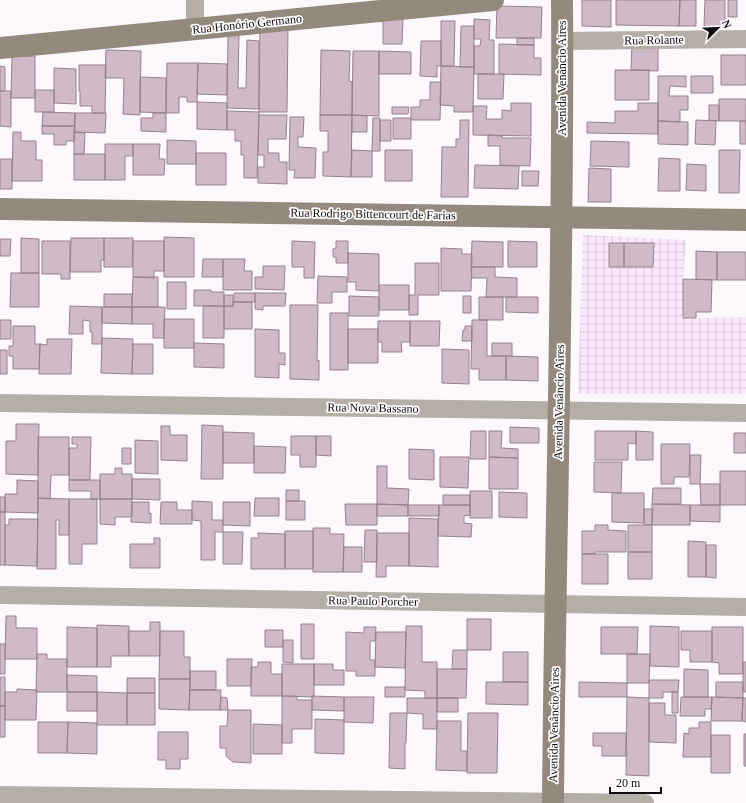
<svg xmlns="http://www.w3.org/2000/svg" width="746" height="803" font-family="Georgia,serif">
	<defs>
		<pattern id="industrial-grid" width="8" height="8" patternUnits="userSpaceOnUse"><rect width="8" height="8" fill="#fae9ff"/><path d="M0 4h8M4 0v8" fill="none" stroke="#d5c6da"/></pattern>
	</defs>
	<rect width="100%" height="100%" fill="#fcf8fc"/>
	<path fill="url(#industrial-grid)" d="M583,235L686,240L683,279V318L746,317V394H578Z"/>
	<path fill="#d0bac8" stroke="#96818e" d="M582,0H611V27L582,26Z
		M616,0H680L679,26L616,25Z
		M680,0H696V26H679Z
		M705,0H725V27H704Z
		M728,0H737V17H728Z
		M497,6L542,7L541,38H496Z
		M383,18L403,19L402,44H383Z
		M474,19L490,20L489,40H494V74H474V46H480L481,39H474Z
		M441,21H455L454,66H441Z
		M260,26L288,27L287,112H259Z
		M461,26H474V67H460Z
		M228,34H239L238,88H246L247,40L259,41V109L227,108Z
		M517,38H534V45H517Z
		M421,41H441V66H437V77L420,76Z
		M499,44L534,45V58H541V75L499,74Z
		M632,45H658V71L631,70Z
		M106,50L141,51L140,115L123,114L124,78H105Z
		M321,50L350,51L349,81L352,82V115H320Z
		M353,51H379V116L352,115Z
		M379,51L411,52V74H379Z
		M721,55H746V85H721Z
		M12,56H35V98H11Z
		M167,63H198L197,102H187V97H179V113H166Z
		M198,63L227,64V95L197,94Z
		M79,65H106L105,113H92V106H80V91H79Z
		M0,66L5,67V91H0Z
		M441,66L474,67L473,112H454V106L440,105Z
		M54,68L76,69V104L54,103Z
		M615,70H649V100H615Z
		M478,74H504L503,99H478Z
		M658,76H686V87L670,86L669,96H688V110H680V122L658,121Z
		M691,76H713V93H691Z
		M140,77L166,78V113L140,112Z
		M430,82H441L440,120H411V107H420V100H430Z
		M35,90H54V112H35Z
		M0,91H11V127L0,126Z
		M719,99H746V121H719Z
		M197,102L227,103V130L197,129Z
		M511,103H531V136L473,135V106H487L486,119H502V110L511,111Z
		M638,103H658V134L587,133V122L615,123V111H638Z
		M709,105H719V121L709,120Z
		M392,107H409L408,114H392Z
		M227,111L259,112L257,178H244V155H241V141H235V130H227Z
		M43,112L75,113V126H42Z
		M75,113H106L105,133L74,132Z
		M153,113H166V132L141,131V118H153Z
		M259,115H287L286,139H268V153H279V162H287V184L258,183V167H264V155H258Z
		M320,115H352L351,177L323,176V152H328V131H320Z
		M352,115L367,116V132H352Z
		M290,117H304L303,137H298V147L316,148L315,178H294L295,170H289Z
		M373,118H380V151H372Z
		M393,118H411V139H393Z
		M380,120H391V141H380Z
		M460,120H469L468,197H441L442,147H456V139H460Z
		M696,120L716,121L715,145L695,144Z
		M658,121L688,122V145L658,144Z
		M740,121H746V144H740Z
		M42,126H75L74,141H66V145H54V134H42Z
		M13,132H21V141H36V160H42V181H12Z
		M74,132L85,133L84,154H74Z
		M488,135L502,136V138H531L530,166L500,165V146H488Z
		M167,140L196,141V164H167Z
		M591,141L629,142V167L590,166Z
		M105,144H133V156H125V180H105Z
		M133,144H160L159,159H165L164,175H133Z
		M352,150L372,151V177H351Z
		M385,150H412V181H385Z
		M719,150H740L739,193H719Z
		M196,153H226V185H196Z
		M74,154H105V180H74Z
		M659,158L680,159V191H658Z
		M0,159H12V189H0Z
		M687,164L706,165V191L686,190Z
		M475,165L519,166L518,189L474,188Z
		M589,168L611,169V202H588Z
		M522,171H539L538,186H522Z
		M164,237L194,238V277H164Z
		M21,238L39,239V273H21Z
		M71,238H104V260H101V272H70Z
		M104,238H133L132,267H104Z
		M0,239H11L10,256H0Z
		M42,241H70V279H61V274H42Z
		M133,241H164V271H154V278L133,277Z
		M292,241L315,242L314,278H304V267H292Z
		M336,241H348V263H336V257H333V249L336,248Z
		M472,241L503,242V267H471Z
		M508,241L537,242V267H508Z
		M609,243H624V267H609Z
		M624,243H654L653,267H624Z
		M441,248L462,249V254H472L471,291H441Z
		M696,251L717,252V280L696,279Z
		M717,252H746V280H717Z
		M348,253L379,254V291L356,290V282H348Z
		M203,259H223V277H202Z
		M223,259H245L244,271H252V290H223Z
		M415,263H439V295H418V315H409V295H415Z
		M263,266H285L284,290L255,289V277H263Z
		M471,267H495V277L517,278V297H486L487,278H472Z
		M11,273H39V307H10Z
		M318,276L347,277V292H332V303H317Z
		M133,277H158V307H132Z
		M683,279L712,280L711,312H696V318H683Z
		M167,282H186V309H167Z
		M379,285H409V310H379Z
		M194,290H211V292H224V306H194Z
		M234,293H255V302H234Z
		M255,293H286L285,306H263V310L255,309Z
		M104,294H132V307H104Z
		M224,295H233V306H224Z
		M349,296L379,297V316H349Z
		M463,296H471V313H463Z
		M479,297H503V320H479Z
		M506,297H538V313L506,312Z
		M233,302H252V329H224V306H233Z
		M290,305H318L317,361L319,360V380L290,379Z
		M70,306L102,307V344H92V332H90V321L83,320V334H69Z
		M203,306H224V338H203Z
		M102,307H132V324L102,323Z
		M132,307H165L164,338H153V324H132Z
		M330,313H348V370H330Z
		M164,319H194V348H164Z
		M0,320H11V339H0Z
		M472,320H487V356H506V380H479V369H471Z
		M378,321H410V342H401L402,352H382V342H378Z
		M410,321H440L439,346H410Z
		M13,326H35V344H40L39,369H13V356H9V346H13Z
		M465,326H472V341H462L463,330H465Z
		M255,329L279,330V353H285V365L279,364V378L255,377Z
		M348,329H378V363H348Z
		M102,338L133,339L132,374L101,373Z
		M47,339H72L71,374H39L40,344L47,345Z
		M194,343L224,344V368L194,367Z
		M492,343H512V356H492Z
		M133,344H153V374H132Z
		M442,349L469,350V384L442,383Z
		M0,350H7V374H0Z
		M506,356L538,357V381L506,380Z
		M16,424H39L38,475L6,474V441H16Z
		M202,425L223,426V479H201Z
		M161,426H170V435H187V461L161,460Z
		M510,427L539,428V443H510Z
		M471,431H486V459H470Z
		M489,431H502L501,448L518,449V458L489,457Z
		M595,431H636V444L628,443V460H595Z
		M636,431L653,432V460H636Z
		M223,432L254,433V463H223Z
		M734,433H746V453H734Z
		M291,436H316V467H300V455H291Z
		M316,436H331V456L316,455Z
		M38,437H69V475H51L50,499L38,498Z
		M72,437H91L90,480H69V448H77V444H72Z
		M135,440L158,441V474L135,473Z
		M661,444H690L689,477H674V484H661Z
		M254,446L286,447L285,473H254Z
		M122,448H131V464H122Z
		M409,449L434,450V480L409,479Z
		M690,455H701L700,484H690Z
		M440,457H469L468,488L440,487Z
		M489,457L518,458V489H489Z
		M594,462H622L621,493L594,492Z
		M377,466H387V488L409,489L408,505L377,504Z
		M115,468H122V474H132V499H100V474H115Z
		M720,471H746V505H720Z
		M132,479H160V500L132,499Z
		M17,480L38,481V513L5,512V494H17Z
		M69,480H100V499H91V491H69Z
		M700,484H720V505H701Z
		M653,488H681V504H652Z
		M286,490H299V501H286Z
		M470,491H492V518H470Z
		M499,492L527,493V518L499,517Z
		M612,493H644V523L612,522Z
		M443,495H470V505H443Z
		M0,497H5V512H0Z
		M38,498L69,499V535H59V520H56V569H37Z
		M255,498H279V516H254Z
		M69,499H97V544H82V564H69Z
		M100,499H132V517H115V525L100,524Z
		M192,501L212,502V520H223V532H215V560H201V521L192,520Z
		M286,501H305V520H286Z
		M132,502H149V514L151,513V523L131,522Z
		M161,502H177V510H192V524H160Z
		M223,502H250V526L223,525Z
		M345,504H377V525H346Z
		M377,504L408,505V516H377Z
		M652,504L690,505V525H652Z
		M408,505H439V516H408Z
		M439,505H470V515L464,516V523L472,524L471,537L438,536Z
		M690,505H720V522L690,521Z
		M644,509H653L652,525H644Z
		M0,512H5V565H0Z
		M409,518L438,519V567L409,566Z
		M9,519H38L37,566L5,565V525H9Z
		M595,525H608V530L626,531V552H595V554H582V531H595Z
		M628,525H652V552H628Z
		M313,528H330V534H344L343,572H313Z
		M365,530H377V562H364Z
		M285,531H313V569H285Z
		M223,532H243L242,564H223Z
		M258,533L285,534V569H251V538H259Z
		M377,533H409V566H386V577H376Z
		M154,538H160V568H130V544H154Z
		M688,541L706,542V577H688Z
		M706,545H716V578L706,577Z
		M344,547H362V572H343Z
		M628,552H652V579H628Z
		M582,554H608V584H582Z
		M6,616H16V628H37V659H5Z
		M467,619H491V650H467Z
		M150,622H160V656H129L128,631H150Z
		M301,624H314V659H301Z
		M97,625L129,626V656H111V667H97Z
		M406,626H422V662H437V698H425V691L405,690Z
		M650,626L679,627V667L650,666Z
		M67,627L97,628V667H67Z
		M364,627H376L375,641H370V660H375V676H356V671H346V632L364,633Z
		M601,627H638L637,654H601Z
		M712,627H743V674H719V663L712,662Z
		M265,630H283V647H265Z
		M160,631H184V657H190V679H159Z
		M681,631H712V662H690V650H681Z
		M376,632H406L405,668L375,667Z
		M283,640H293V663L283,662Z
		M0,644H5V674H0Z
		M453,650H467V669H452Z
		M503,652H528V682H503Z
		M37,654H47V659H67V692H36Z
		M627,654H650L649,683H627Z
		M227,659H252L251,686H227Z
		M258,662H271V674H282V696H251V667H258Z
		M743,662H746V692H743Z
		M282,664H314V697L282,696Z
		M314,664H333V670H344V685H314Z
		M437,669H467L466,698H437Z
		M684,669L708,670V697H684Z
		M190,671H216V690H190Z
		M67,675L97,676V692H67Z
		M0,677H5V706H0Z
		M127,678H155V693H127Z
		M159,679H190L189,710L159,709Z
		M649,680H679L678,692H663V698H649Z
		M486,682H528V705L486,704Z
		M579,682L627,683V697H579Z
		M716,682H743V698L716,697Z
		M385,687H405V697H385Z
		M17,689L37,690L36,720H5V692H17Z
		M190,690H221L220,710H189Z
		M67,692H97V711H67Z
		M97,692L127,693V725H97Z
		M672,692H678V713H672Z
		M127,693H155V725H127Z
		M282,696H297V700H312V729H292V743H282Z
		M312,696L344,697V711L312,710Z
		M221,697L227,698L228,710H220Z
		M344,697H374L373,723L344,722Z
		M627,697L649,698V776L626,775Z
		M681,697H712L711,709H705V716H680Z
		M712,697L743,698L742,721H711Z
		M407,698H437V729H423V714L407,713Z
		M437,698H458V712H437Z
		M743,698H746V722L742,721Z
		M649,703H665V715H676V743L649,742Z
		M0,706H5V737H0Z
		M228,710H251V763L233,762L226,756V748H220V726H227Z
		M390,713H407L406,743H405V769L389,768Z
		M468,713H498L497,773H467Z
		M315,719L344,720V754L315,753Z
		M437,721H461V751H467V771L436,770Z
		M38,722H68L67,753H38Z
		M68,722L97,723V754L67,753Z
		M699,722H711V757H683L684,733L689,734V728H699Z
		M253,724L282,725V754H253Z
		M158,732H188V759H180V769H166V760H158Z
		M593,733H626V756H602V746H593Z
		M744,734H746V766H744Z
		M711,735H730V773H711Z"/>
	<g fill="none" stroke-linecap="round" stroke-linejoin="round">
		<path stroke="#b5aea6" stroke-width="18" d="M195,29V0
			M562,41L746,39
			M0,403L746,413
			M0,595L746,607
			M0,795L645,803"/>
		<path stroke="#938a7d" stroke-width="22" d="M0,48L493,0
			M0,209L746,220
			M553,803C555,535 564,268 562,0"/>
	</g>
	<g text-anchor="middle" stroke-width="3.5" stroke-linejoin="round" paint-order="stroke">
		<g font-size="12" fill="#0f0a10" stroke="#fff">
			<text transform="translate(247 24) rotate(-6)" y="4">Rua Honório Germano</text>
			<text transform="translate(654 40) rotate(-1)" y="4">Rua Rolante</text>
			<text transform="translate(562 78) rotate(-90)" y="4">Avenida Venâncio Aires</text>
			<text transform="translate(373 214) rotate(1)" y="4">Rua Rodrigo Bittencourt de Farias</text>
			<text transform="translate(559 402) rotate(-89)" y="4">Avenida Venâncio Aires</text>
			<text transform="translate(373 408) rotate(1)" y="4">Rua Nova Bassano</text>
			<text transform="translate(373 601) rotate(1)" y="4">Rua Paulo Porcher</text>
			<text transform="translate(554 725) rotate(-89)" y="4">Avenida Venâncio Aires</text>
		</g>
	</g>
	<g transform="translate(718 28) rotate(66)" stroke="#ffffff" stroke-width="3" paint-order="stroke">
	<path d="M0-3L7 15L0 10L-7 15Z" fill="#0f0a10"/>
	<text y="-6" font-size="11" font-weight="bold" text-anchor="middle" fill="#0f0a10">N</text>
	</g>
	<path d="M610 787v6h51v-6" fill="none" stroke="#0f0a10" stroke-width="2"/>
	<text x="616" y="787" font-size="12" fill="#0f0a10" stroke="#ffffff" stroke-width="3" paint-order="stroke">20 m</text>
</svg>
